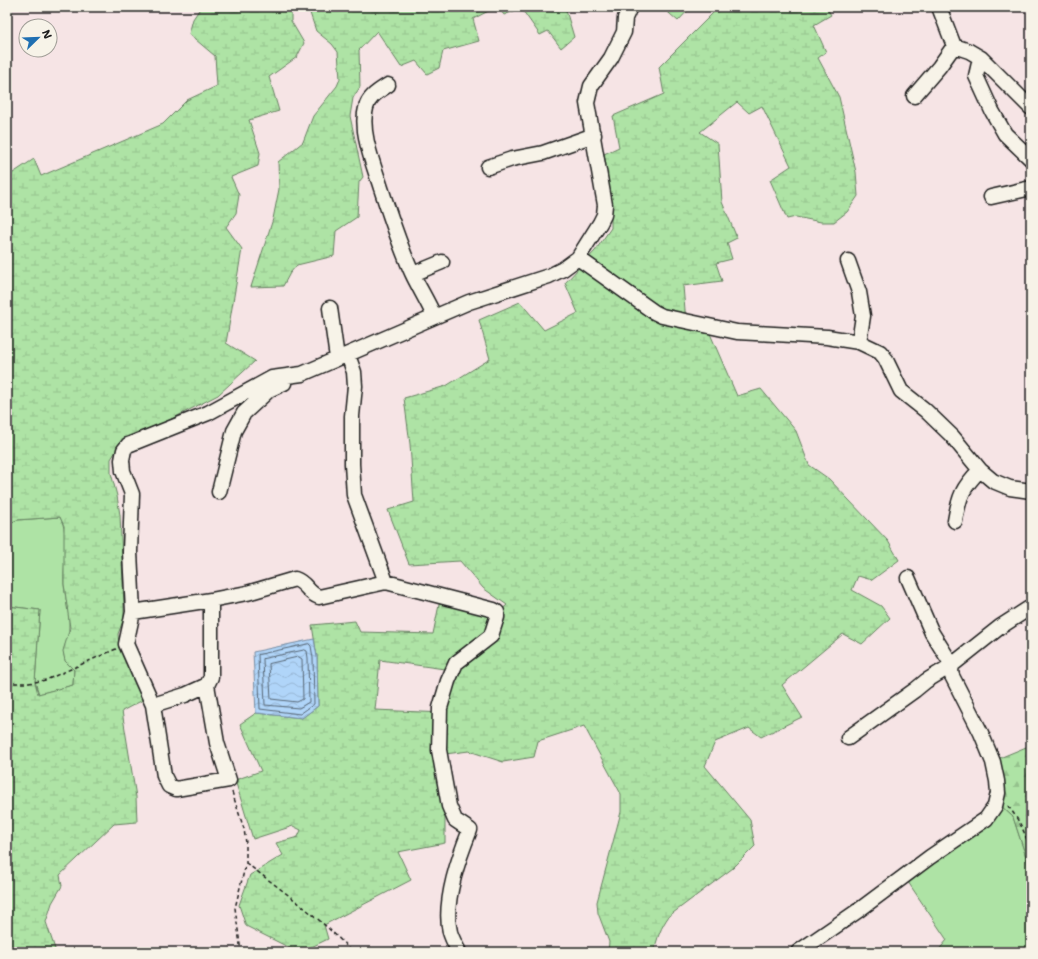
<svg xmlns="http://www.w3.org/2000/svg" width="1038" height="959" font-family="'Shantell Sans',sans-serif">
	<defs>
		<pattern id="forest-firs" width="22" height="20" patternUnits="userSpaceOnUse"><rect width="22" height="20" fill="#aee3a5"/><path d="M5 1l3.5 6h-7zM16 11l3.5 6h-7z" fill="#95c28d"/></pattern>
		<pattern id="wetland-marsh" width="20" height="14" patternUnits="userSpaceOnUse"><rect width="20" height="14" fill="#aee3a5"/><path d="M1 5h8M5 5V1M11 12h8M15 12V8" fill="none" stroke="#95c28d"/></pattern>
		<pattern id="water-waves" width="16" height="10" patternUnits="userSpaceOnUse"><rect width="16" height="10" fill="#b0d5f9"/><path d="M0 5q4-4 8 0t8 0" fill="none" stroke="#97b6d5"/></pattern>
	</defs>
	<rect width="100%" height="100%" fill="#f6e4e5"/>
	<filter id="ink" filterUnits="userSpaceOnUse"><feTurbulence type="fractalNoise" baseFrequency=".025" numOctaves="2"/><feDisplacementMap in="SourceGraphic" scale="8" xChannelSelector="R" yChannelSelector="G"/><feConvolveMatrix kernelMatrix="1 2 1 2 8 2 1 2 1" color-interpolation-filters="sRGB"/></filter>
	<g filter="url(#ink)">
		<path fill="#aee3a5" stroke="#658060" d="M60,517C70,536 63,562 64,584C65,598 70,613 69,627C69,648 54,650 74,670L73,685L39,694L35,682L40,610L7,606V524L17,520Z
			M996,801L1013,817L1031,872V952H937L947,940L902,873L980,827Z"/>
		<path fill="url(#forest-firs)" stroke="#658060" d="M1031,745V872L1013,817L996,801L990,762Z"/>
		<path fill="url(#wetland-marsh)" stroke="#658060" fill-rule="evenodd" d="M201,7H291V21L304,43L297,57L269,77L279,111L249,120L260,153L258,166L231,177L239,195L236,213L226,227L242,249L226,343L255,361L218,395L129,441L116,451L111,459V473L117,496L120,515L124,607V618L118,634L119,648L134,672L143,700L122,711L136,797L137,822L114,824L60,875L62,886L52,903L46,922L56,952H7V606L40,610L35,682L38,694L73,685L74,670L65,661L63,651L70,628L64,584V526L60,517L17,520L7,524V177L34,159L41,176L163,124L187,100L217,86L215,56L189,34L193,19Z
			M308,7H496L473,19L479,41L443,51L439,68L427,74L416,61L401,67L377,31L359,50L360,87L353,98L350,116L363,177L359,182L357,217L336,231L334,256L297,265L290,273L283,286L251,287L273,219L279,189L278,162L303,142L313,116L337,86L340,79L338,52L332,44L316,31Z
			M498,7H565L574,37L561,48L548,31L540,35L521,8L504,15Z
			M662,7H691L678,21Z
			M717,7H826L831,15L814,25L826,52L818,58L839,97L856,172L858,196L847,212L834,222H821L796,217L787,219L770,180L791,166L762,106L749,113L737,102L700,132L718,144L722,202L737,238L727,243L732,259L716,263L722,281L683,286L686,322L708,329L737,396L761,389L796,431L809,465L829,479L888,541L899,560L872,580L858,576L852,590L881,606L890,618L862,644L843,634L782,685L802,717L761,737L749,728L715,742L705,766L750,820L755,846L733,868L669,916C661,927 657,938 654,952H608L609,942L598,913L597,902L621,812V794L584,726L538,741L534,757L503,762L469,751L445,754V843L398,852L411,880L324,925L328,939L301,952H298L246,926L239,905L250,875L283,855L276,843L298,837L301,830L293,826L253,839L235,780L261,771L240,724L256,713L302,718L318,706L317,657L312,625L355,621L360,632L433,634L440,600L499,612L507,605L483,588L460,561L409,564L388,510L414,502L410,444L404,398L446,386L490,359L479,320L520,302L544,330L578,313L565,283L595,251L611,228V206L604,154L619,147L613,116L664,94L659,67L712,14ZM380,660L459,671L445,713L375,710Z"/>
		<path fill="url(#water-waves)" stroke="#758ba1" d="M314,639L317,657L318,706L302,718L256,713L253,652Z"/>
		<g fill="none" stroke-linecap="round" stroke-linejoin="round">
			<path stroke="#576674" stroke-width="1" d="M309,644L311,646L313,658L314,704L300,714L260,709L258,655Z
				M305,650L307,651L308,658L309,702L299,708L265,705L263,659Z
				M299,657L302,659L303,699L297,702L271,699L269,664Z"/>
			<defs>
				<path id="minor" d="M939,7L954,46
					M981,58L979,63L976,76L992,111L1005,134L1031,159
					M388,85C379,91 368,97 366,108C360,130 372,161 379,182C389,213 399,244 412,273C419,288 428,302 434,316
					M914,96L939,67L954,46L969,51L981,58L1031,108
					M488,167L512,159L543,153L594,135
					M991,197L1031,188
					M578,258L654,312L662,316L737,332L827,337L859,342L880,352L885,358L901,391L925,410L952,436L980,470L993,481L1010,488L1031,491
					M848,261L859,292L863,316L859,342
					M413,274L442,262
					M330,308L337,358
					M348,355L354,372L355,386L352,416V464L354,495L386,582
					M219,492L234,431L244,413L269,390L284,383
					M955,521C959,497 962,488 980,470
					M133,612L211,600L247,593L295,579C307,583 307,593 319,597L386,582L494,610L497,612V617L491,636L456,663L448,681L440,708L439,750L449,806L455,820L470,830C459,857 443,903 450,932C452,939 456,946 459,952
					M207,685L217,743L229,780L176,789L169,786L164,776L153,705L126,644L133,612L130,552L132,494L123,471L122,460L124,450L128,445L208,413L272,378L302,374L469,302L549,276L563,269L578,258L600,223L604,215L605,205L587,103L591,86L611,58L624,32L625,18L630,7
					M153,705L185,695L207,685L211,677V600
					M848,738L915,690L926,681L952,665L932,633L908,578
					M798,952L859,910L930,857L986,819L995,806L998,793L997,781L993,762L981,733L952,676L951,671L952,665L1000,627L1031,607"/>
			</defs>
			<use href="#minor" stroke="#1c1c1c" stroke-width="17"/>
			<path stroke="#1c1c1c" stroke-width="1.5" stroke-dasharray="4 3" stroke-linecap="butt" d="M7,683H29L46,680L116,649
				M232,792L244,829L246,843V863L235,908L241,952
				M1008,806C1020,821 1026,834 1031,853
				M246,863C283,891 321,918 352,952"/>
			<use href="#minor" stroke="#f7f3e8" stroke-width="14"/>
		</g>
	</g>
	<rect width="1038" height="959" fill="none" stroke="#f7f3e8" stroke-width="24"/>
	<rect x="12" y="12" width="1014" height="935" fill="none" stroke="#1c1c1c" stroke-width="1.5" filter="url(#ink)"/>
	<g transform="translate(38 38) rotate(67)"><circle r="19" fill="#f7f3e8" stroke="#9f9d96"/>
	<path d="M0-3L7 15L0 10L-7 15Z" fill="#1f6fb2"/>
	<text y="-6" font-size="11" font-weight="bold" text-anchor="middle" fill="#1c1c1c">N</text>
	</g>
</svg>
